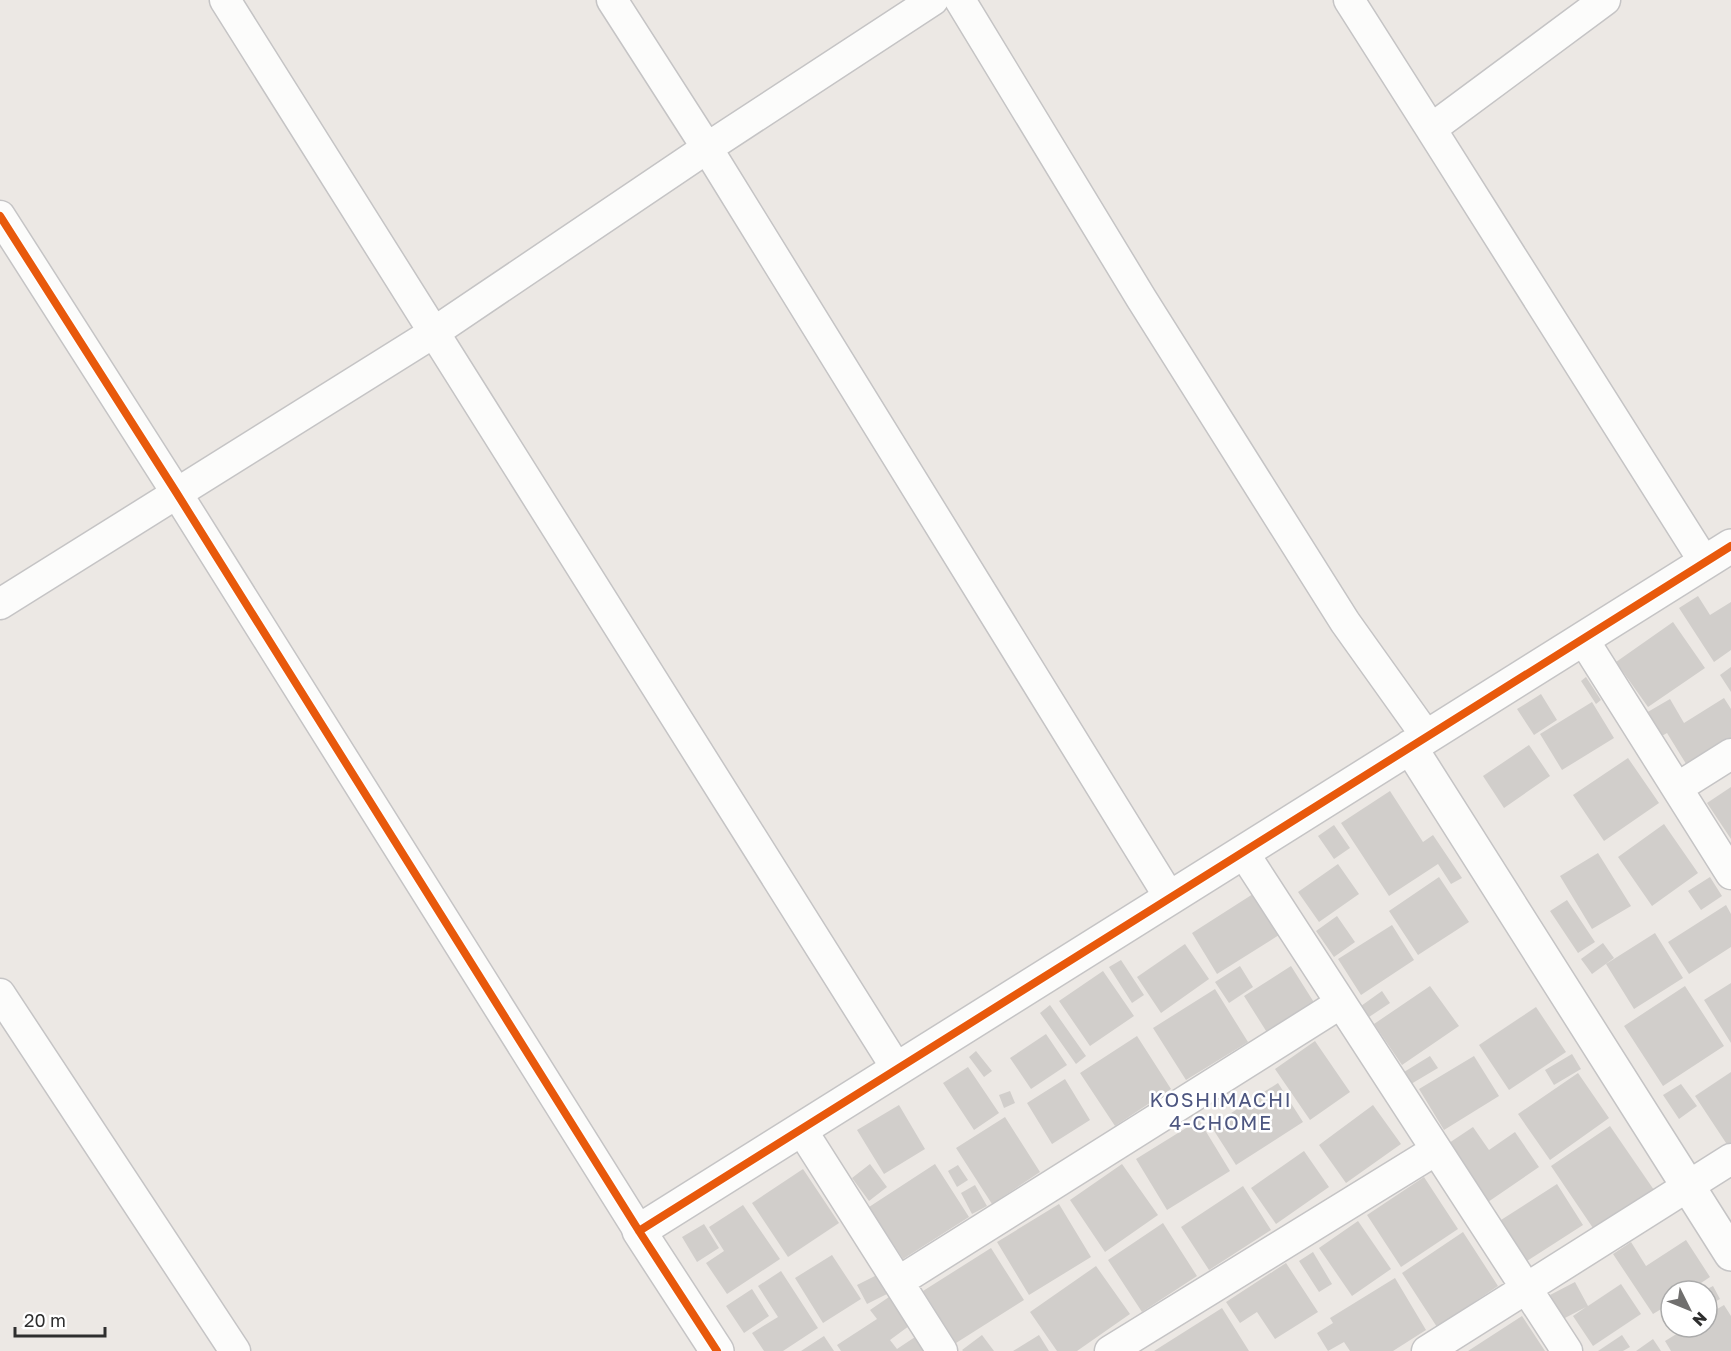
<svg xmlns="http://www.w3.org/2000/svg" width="1731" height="1351" font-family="'Golos Text',sans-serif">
	<rect width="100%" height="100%" fill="#ece8e4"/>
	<path fill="#d1cecb" d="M1698,596L1710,615L1731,602V650L1714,662L1679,608Z
		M1673,622L1705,668L1648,707L1616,662Z
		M1731,667V692L1720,675Z
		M1586,677L1601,700L1596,704L1581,681Z
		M1541,694L1557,720L1534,735L1517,709Z
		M1724,698L1731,709V741L1688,767L1667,733L1660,737L1646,713L1670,699L1684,723Z
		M1592,702L1614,738L1562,770L1540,734Z
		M1529,745L1550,776L1504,808L1483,776Z
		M1628,758L1659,803L1604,841L1573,795Z
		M1731,787V839L1707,803Z
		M1390,791L1423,842L1433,835L1462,878L1451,884L1438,864L1389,896L1341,823Z
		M1664,824L1698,873L1652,906L1618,857Z
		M1334,825L1350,848L1334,859L1318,836Z
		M1598,853L1631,906L1592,929L1560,876Z
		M1338,864L1359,894L1319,922L1298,892Z
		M1439,877L1469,922L1418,955L1389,911Z
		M1710,877L1722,896L1701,910L1688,891Z
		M1253,894L1279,935L1217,974L1192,933Z
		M1567,900L1595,942L1578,953L1550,911Z
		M1726,905L1731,914V947L1689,974L1668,942Z
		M1337,916L1355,942L1334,957L1316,931Z
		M1392,925L1414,960L1361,995L1338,959Z
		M1655,933L1683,978L1634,1009L1606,964Z
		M1603,943L1614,958L1592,974L1581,959Z
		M1185,944L1209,979L1161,1013L1137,977Z
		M1121,960L1144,995L1132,1003L1109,967Z
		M1240,966L1253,987L1229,1003L1215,982Z
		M1291,966L1315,1004L1268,1034L1244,996Z
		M1103,971L1134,1016L1090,1046L1059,1001Z
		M1731,983V1043L1704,1000Z
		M1430,986L1459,1026L1402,1065L1374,1024Z
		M1685,986L1724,1046L1663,1086L1624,1026Z
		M1215,989L1248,1042L1186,1080L1153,1028Z
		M1382,991L1390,1003L1369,1017L1361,1006Z
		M1050,1005L1086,1056L1076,1064L1040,1013Z
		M1536,1007L1566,1052L1509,1090L1479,1045Z
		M1046,1034L1067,1065L1031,1089L1010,1058Z
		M1137,1036L1171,1089L1115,1126L1080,1073Z
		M1315,1041L1350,1092L1310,1120L1275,1069Z
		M976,1051L992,1071L984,1077L969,1057Z
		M1572,1054L1581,1069L1554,1085L1545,1070Z
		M1430,1056L1438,1068L1411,1084L1404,1072Z
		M1474,1056L1499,1096L1444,1130L1419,1089Z
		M968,1067L999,1113L974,1130L943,1083Z
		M1731,1072V1144L1728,1146L1695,1096Z
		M1578,1073L1609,1118L1550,1160L1518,1114Z
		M1065,1079L1090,1120L1052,1144L1027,1103Z
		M1278,1083L1303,1122L1236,1165L1211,1126Z
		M1681,1084L1697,1106L1679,1119L1663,1095Z
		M1010,1091L1015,1103L1004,1108L999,1095Z
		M899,1105L925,1149L884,1174L857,1130Z
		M1373,1105L1401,1144L1346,1183L1319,1145Z
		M1005,1117L1040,1172L992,1204L956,1148Z
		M1199,1120L1230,1171L1167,1210L1136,1159Z
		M1610,1126L1654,1190L1595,1231L1551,1166Z
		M1473,1127L1489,1150L1515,1132L1539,1167L1488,1202L1449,1143Z
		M1304,1151L1329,1187L1276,1224L1251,1188Z
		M870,1164L887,1187L869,1201L852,1178Z
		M935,1164L969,1217L903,1259L869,1207Z
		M1122,1164L1158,1215L1105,1252L1070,1200Z
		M958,1165L968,1180L957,1187L948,1171Z
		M803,1169L839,1223L788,1257L752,1203Z
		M1424,1177L1458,1229L1401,1267L1367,1215Z
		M1557,1184L1583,1225L1527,1261L1501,1220Z
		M975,1185L987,1206L972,1214L961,1193Z
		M1243,1186L1271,1230L1209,1270L1181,1227Z
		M1059,1204L1091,1257L1029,1295L997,1242Z
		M743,1205L780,1259L727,1294L706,1263L724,1251L709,1227Z
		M1358,1221L1391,1269L1352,1296L1319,1248Z
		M1163,1223L1197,1276L1142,1312L1108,1260Z
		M704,1224L719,1248L697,1262L682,1237Z
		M1463,1232L1498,1286L1437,1327L1402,1273Z
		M1686,1240L1710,1277L1689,1291H1671V1303L1653,1314L1613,1254L1631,1242L1646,1266Z
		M991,1248L1024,1300L956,1343L923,1291Z
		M1313,1252L1332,1284L1319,1292L1299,1261Z
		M832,1255L861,1299L823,1323L795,1278Z
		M1286,1263L1318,1312L1275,1339L1257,1312L1240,1323L1226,1302Z
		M1096,1266L1130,1314L1077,1351H1057L1030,1312Z
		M781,1271L818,1328L783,1351H764L752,1333L778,1317L758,1286Z
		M877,1275L887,1294L867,1304L857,1285Z
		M1395,1278L1426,1330L1393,1351H1350L1344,1342L1328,1351L1317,1333L1333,1323L1330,1318Z
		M1575,1282L1588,1306L1621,1284L1641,1314L1593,1346L1573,1316L1586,1307L1563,1319L1550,1295Z
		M1713,1286L1720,1299L1707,1306V1291H1703Z
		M752,1289L769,1316L744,1333L726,1306Z
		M889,1297L909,1326L890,1340L897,1349L915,1337L923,1351H841L837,1345L877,1319L870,1310Z
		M1724,1305L1731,1316V1351H1671L1665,1341L1688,1327H1707V1315Z
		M1222,1308L1249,1351H1154Z
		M1522,1316L1545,1351H1468Z
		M982,1335L994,1351H963L962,1350Z
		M1039,1335L1049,1351H1013Z
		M1622,1335L1630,1347L1623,1351H1598Z
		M824,1336L834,1351H801Z
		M1653,1339L1661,1351H1636Z"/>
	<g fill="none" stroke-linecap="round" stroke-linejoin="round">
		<defs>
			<path id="minor" d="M225,0L897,1069
				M612,0L707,148L1170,898
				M960,0L1141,298L1345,622L1427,737
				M1349,0L1431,129L1605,0
				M1431,129L1705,563
				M0,216L176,492L639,1231
				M0,604L433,333L707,148L933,0
				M1583,639L1731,874
				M1677,788L1731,754
				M1243,852L1567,1351
				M0,994L235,1351
				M801,1129L942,1351
				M898,1282L1341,1003
				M1110,1351L1436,1150
				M1427,1351L1731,1159"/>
			<path id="tertiary" d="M1410,747L1731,1254
				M717,1351L639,1231L1731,546"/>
		</defs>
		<use href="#minor" stroke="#c5c4c5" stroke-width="33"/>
		<use href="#tertiary" stroke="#c5c4c5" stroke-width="36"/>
		<use href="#minor" stroke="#fcfcfb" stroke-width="30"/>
		<use href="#tertiary" stroke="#fcfcfb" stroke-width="33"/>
		<defs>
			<path id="cycleway" d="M0,216L176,492L639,1231L717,1351
				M639,1231L1731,546"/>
		</defs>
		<use href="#cycleway" stroke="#fff" stroke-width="11"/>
		<use href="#cycleway" stroke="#e8590c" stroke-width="8"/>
	</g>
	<g text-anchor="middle" stroke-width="5" stroke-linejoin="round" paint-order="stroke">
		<g font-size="20" letter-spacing="1.5" fill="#4d5680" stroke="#fff">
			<text x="1221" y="1107">KOSHIMACHI<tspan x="1221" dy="23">4-CHOME</tspan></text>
		</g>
	</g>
	<g transform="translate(1689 1309) rotate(133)"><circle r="28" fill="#ffffff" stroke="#ababab" stroke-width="1.5"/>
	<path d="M0-4.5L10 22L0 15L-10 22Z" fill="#706f6e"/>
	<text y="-9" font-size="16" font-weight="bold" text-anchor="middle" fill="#2e2e2e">N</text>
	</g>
	<path d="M15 1327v9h90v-9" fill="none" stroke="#2e2e2e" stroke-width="3"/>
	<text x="24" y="1327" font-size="18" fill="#2e2e2e" stroke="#ffffff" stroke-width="4.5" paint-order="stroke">20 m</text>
</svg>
